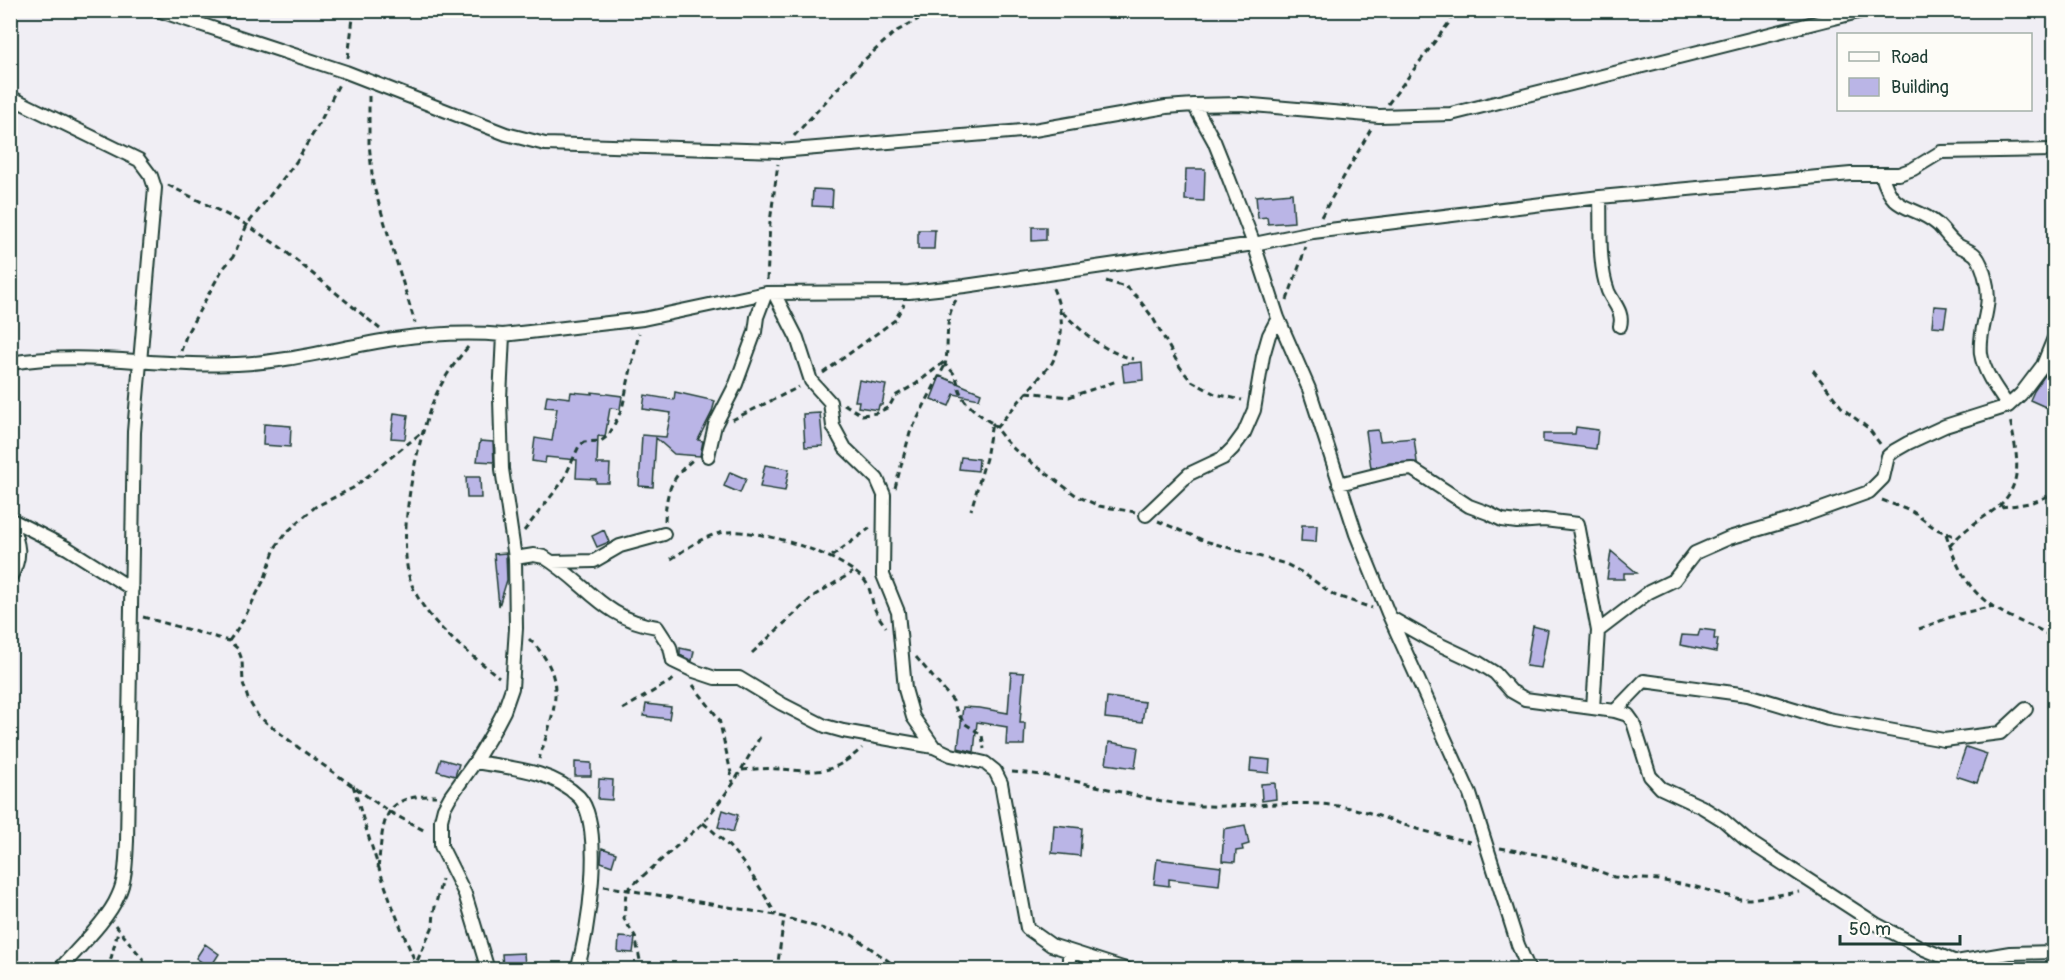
<svg xmlns="http://www.w3.org/2000/svg" width="2065" height="980" font-family="Pangolin,sans-serif">
	<rect width="100%" height="100%" fill="#f0eef4"/>
	<filter id="ink" filterUnits="userSpaceOnUse"><feTurbulence type="fractalNoise" baseFrequency=".0167" numOctaves="2"/><feDisplacementMap in="SourceGraphic" scale="12" xChannelSelector="R" yChannelSelector="G"/><feConvolveMatrix kernelMatrix="1 2 1 2 8 2 1 2 1" color-interpolation-filters="sRGB"/></filter>
	<g filter="url(#ink)">
		<path fill="#bab5e6" stroke="#1f3d34" stroke-width="1.5" d="M1186,169H1205L1204,201L1185,200Z
			M813,189L833,190L832,207L812,206Z
			M1292,193L1294,222L1268,224L1267,217L1258,218L1256,196Z
			M1032,227H1046V240L1032,241Z
			M918,230H935L934,249H918Z
			M1934,306L1947,307L1944,327L1932,326Z
			M1142,362L1143,380L1124,382L1122,364Z
			M2045,375L2055,379V399L2050,409L2030,400L2034,391Z
			M940,376L981,393L979,399L954,394L949,406L931,399Z
			M859,380L886,385L882,405H879L878,410L858,407L859,401H855Z
			M571,392L592,394V392L622,396L620,409L610,408L605,437L598,436L597,464H610L609,483H596V479L576,478L577,460L546,457L545,463L532,461L535,438L552,441L557,408L545,407L547,395L570,398Z
			M675,392L715,401L712,412L698,440L703,441L700,456L674,454L656,438L653,487L639,486L642,435L666,437L671,413L643,409L645,395L674,400Z
			M394,413L408,415L405,439L391,438Z
			M820,413L823,446L805,447L803,414Z
			M264,424L291,426L290,447L263,445Z
			M1576,427L1598,430L1596,449L1543,442V434H1575Z
			M1378,430L1380,441L1414,438L1417,462L1390,463L1371,468L1366,431Z
			M480,441L493,442L494,462L477,461Z
			M961,457L979,459L978,471L959,469Z
			M765,465L789,469L785,491L760,487Z
			M730,472L746,479L740,493L724,486Z
			M466,477H480L481,498H467Z
			M1302,525H1317L1316,542L1301,541Z
			M604,530L609,542L597,547L592,536Z
			M1611,551L1637,573H1624V579H1607Z
			M506,553L507,580L499,606L494,554Z
			M1533,626L1548,630L1541,668L1526,666Z
			M1700,629L1715,631L1714,639H1718L1716,652L1680,645L1682,635L1698,636Z
			M680,648L694,651L692,661L680,655Z
			M1011,672L1024,673L1020,723H1025L1024,745H1006L1007,727L977,722L974,752L958,748L963,707L980,708L1008,713Z
			M1107,697L1145,702L1142,722L1105,718Z
			M646,704L671,707L669,719L644,716Z
			M1109,742L1138,747L1135,768L1106,764Z
			M1966,747L1987,754L1977,783L1956,776Z
			M1251,758L1270,760L1269,773L1250,771Z
			M441,759L459,764L455,776L437,771Z
			M575,762L591,763V776H575Z
			M599,779L613,780L612,800L598,799Z
			M1275,783L1276,799L1262,801L1261,784Z
			M723,810L738,815L733,832L718,827Z
			M1054,825L1082,828L1080,856L1052,853Z
			M1245,825L1249,844L1242,846L1243,850L1236,851L1235,862L1222,861L1224,829Z
			M602,848L616,853L612,866L601,862Z
			M1157,859L1221,867L1219,885L1169,879V886L1154,884Z
			M619,937L635,938L633,953L618,952Z
			M205,944L219,954L210,968L196,958Z
			M524,953L525,966L503,968L502,954Z"/>
		<g fill="none" stroke-linecap="round" stroke-linejoin="round">
			<defs>
				<path id="minor" d="M157,10L346,72L506,134L545,144L780,151L1034,130L1166,107L1194,105L1241,104L1379,116L1451,114L1866,10
					M10,97L139,160L151,176L155,188L134,432L127,841C126,859 126,880 118,896C108,920 77,949 59,970
					M1194,105L1214,141L1226,171L1254,244L1278,318L1309,389L1356,534L1388,613L1470,794L1518,945L1529,970
					M1882,175C1893,215 1912,203 1937,224C1944,230 1949,239 1956,244C1963,249 1971,250 1976,256C1981,262 1983,269 1985,277C1994,308 1978,326 1981,354C1984,373 1997,390 2008,406
					M1600,197C1601,225 1598,264 1608,291C1613,303 1624,312 1620,326
					M774,293L797,338L811,381L830,402L833,426L845,448L877,479L884,495L883,575L898,612L905,689L913,717L934,747
					M10,363C85,350 162,368 237,364C291,362 341,347 394,339C430,334 467,332 503,335L643,319L766,293L909,292L965,286L1254,244L1313,232L1600,197L1851,174H1899L1913,169L1941,152L2054,150
					M708,456L715,425L736,384L755,332L757,317L766,293
					M1339,484L1391,471L1412,469L1469,506L1488,513L1502,520L1517,522L1544,520L1578,524L1598,631
					M1146,515L1189,474L1223,458L1233,448L1244,433L1254,410L1263,356L1269,335L1278,318
					M10,519L67,548L132,589
					M10,521C19,544 23,556 10,578
					M515,558L534,555L544,557C587,583 603,619 657,627L670,647L673,661L694,671L715,678H739L782,704L825,726L843,731L934,747L951,755L985,763L995,771L1001,783L1027,928L1051,945L1129,970
					M552,562L594,561L620,546L664,534
					M1391,618L1430,640L1479,663L1495,673L1511,691L1525,699L1615,711L1628,715L1633,722L1650,776L1661,788L1702,807L1723,820L1745,839L1876,924L1924,949L1956,962L1968,970
					M1593,708L1598,631L1649,592L1674,580L1695,553L1729,538L1794,519L1869,492L1883,478L1888,456L1894,451L1908,443L1945,426L2008,406L2021,394L2043,365L2054,338
					M1615,711L1644,681L1748,695L1828,719L1944,740L2000,733L2026,709
					M475,762C511,768 552,770 579,797C605,825 588,935 577,970
					M1069,951V970
					M1956,962L2010,953L2054,952
					M488,970L465,894L441,846V820L444,808L450,797L475,762L493,732L504,711L512,688L516,628L515,558L502,469L500,398L503,335"/>
			</defs>
			<use href="#minor" stroke="#1f3d34" stroke-width="16"/>
			<path stroke="#1f3d34" stroke-width="3" stroke-dasharray="6 4.5" stroke-linecap="butt" d="M348,58L354,10
				M369,96V143L373,184L415,323
				M1388,104L1448,24L1455,10
				M794,136L862,62L895,32L935,10
				M168,185L247,225L280,247L380,329
				M1321,217L1371,129
				M767,280L770,222L778,164
				M1106,281L1128,288L1138,298L1153,318L1180,367L1190,380L1215,394L1242,400
				M956,300C943,321 950,343 945,365C962,378 954,382 963,398C970,408 982,417 992,423L986,458L971,510
				M1287,300L1306,247
				M1062,312C1084,333 1103,352 1134,359
				M468,347C455,362 443,379 435,397C417,439 394,542 412,585C428,625 467,651 499,677
				M181,351L187,333L222,270L233,257L247,225L296,162L319,124L339,84
				M1813,370L1843,409L1868,428L1881,445
				M823,373L895,320L904,304
				M1027,392L1069,397L1117,381
				M844,404L862,415L877,413L889,407L895,396L916,384L944,362
				M732,420L799,387
				M992,423L1005,440L1015,450L1077,496L1099,506L1135,512
				M996,428L1052,363C1065,337 1064,313 1052,286
				M895,488L910,433L945,365
				M1882,500L1913,512L1936,529L1957,537
				M2001,507C2020,505 2039,503 2054,492
				M665,521C666,491 671,477 695,458
				M1158,521L1205,541L1286,564L1303,573L1334,595L1372,608
				M524,531L563,481L579,446L584,442L601,441L609,435L622,409L639,333
				M1946,534C1959,575 1973,599 2013,618C2029,626 2040,628 2054,639
				M1950,546C1961,532 1975,523 1990,513C2027,488 2017,456 2010,419
				M832,556L870,528
				M671,559C686,549 702,537 720,533C752,525 844,555 865,581C871,589 871,598 874,607C877,615 881,620 886,627
				M143,617L229,641L238,649L242,660L243,683L248,699L258,716L299,748L388,811L427,832
				M1919,629L1959,614L1993,606
				M529,639C570,678 554,712 539,759
				M229,641L242,622L265,578L275,548L285,534L315,507L353,488L421,433
				M752,653L815,595L853,572
				M916,657L953,701L957,712L964,723L982,735L984,749
				M693,685L719,719L733,782
				M623,709L676,678
				M742,770C755,769 767,768 780,769C818,772 831,776 862,748
				M1012,772C1067,775 1119,794 1173,803C1228,812 1284,798 1338,806C1366,809 1390,821 1417,829C1435,834 1453,838 1470,842
				M353,785C371,847 389,902 415,961
				M703,823C739,851 754,877 776,915
				M1500,848L1552,857L1583,865L1614,877L1659,880L1696,887L1740,899H1750L1799,892
				M378,868C384,823 379,794 436,796
				M604,886L776,915L838,933L852,935L901,970
				M115,925L142,958L147,970
				M108,970L118,931
				M413,970L433,926L434,911L442,879
				M642,970L635,936L624,919L626,891L703,823L733,784L760,737
				M777,970L784,917"/>
			<use href="#minor" stroke="#fdfcf7" stroke-width="12"/>
		</g>
	</g>
	<rect width="2065" height="980" fill="none" stroke="#fdfcf7" stroke-width="36"/>
	<rect x="18" y="18" width="2029" height="944" fill="none" stroke="#1f3d34" stroke-width="2" filter="url(#ink)"/>
	<rect x="1837" y="33" width="195" height="78" fill="#fdfcf7" stroke="#a4b0a9" stroke-width="1.5"/>
	<rect x="1849" y="52" width="30" height="9" fill="#fdfcf7" stroke="#a4b0a9" stroke-width="1.5"/>
	<text x="1891" y="63" font-size="18" fill="#1f3d34">Road</text>
	<rect x="1849" y="78" width="30" height="18" fill="#bab5e6" stroke="#a4b0a9" stroke-width="1.5"/>
	<text x="1891" y="93" font-size="18" fill="#1f3d34">Building</text>
	<path d="M1840 935v9h120v-9" fill="none" stroke="#1f3d34" stroke-width="3"/>
	<text x="1849" y="935" font-size="18" fill="#1f3d34" stroke="#fdfcf7" stroke-width="4.5" paint-order="stroke">50 m</text>
</svg>
